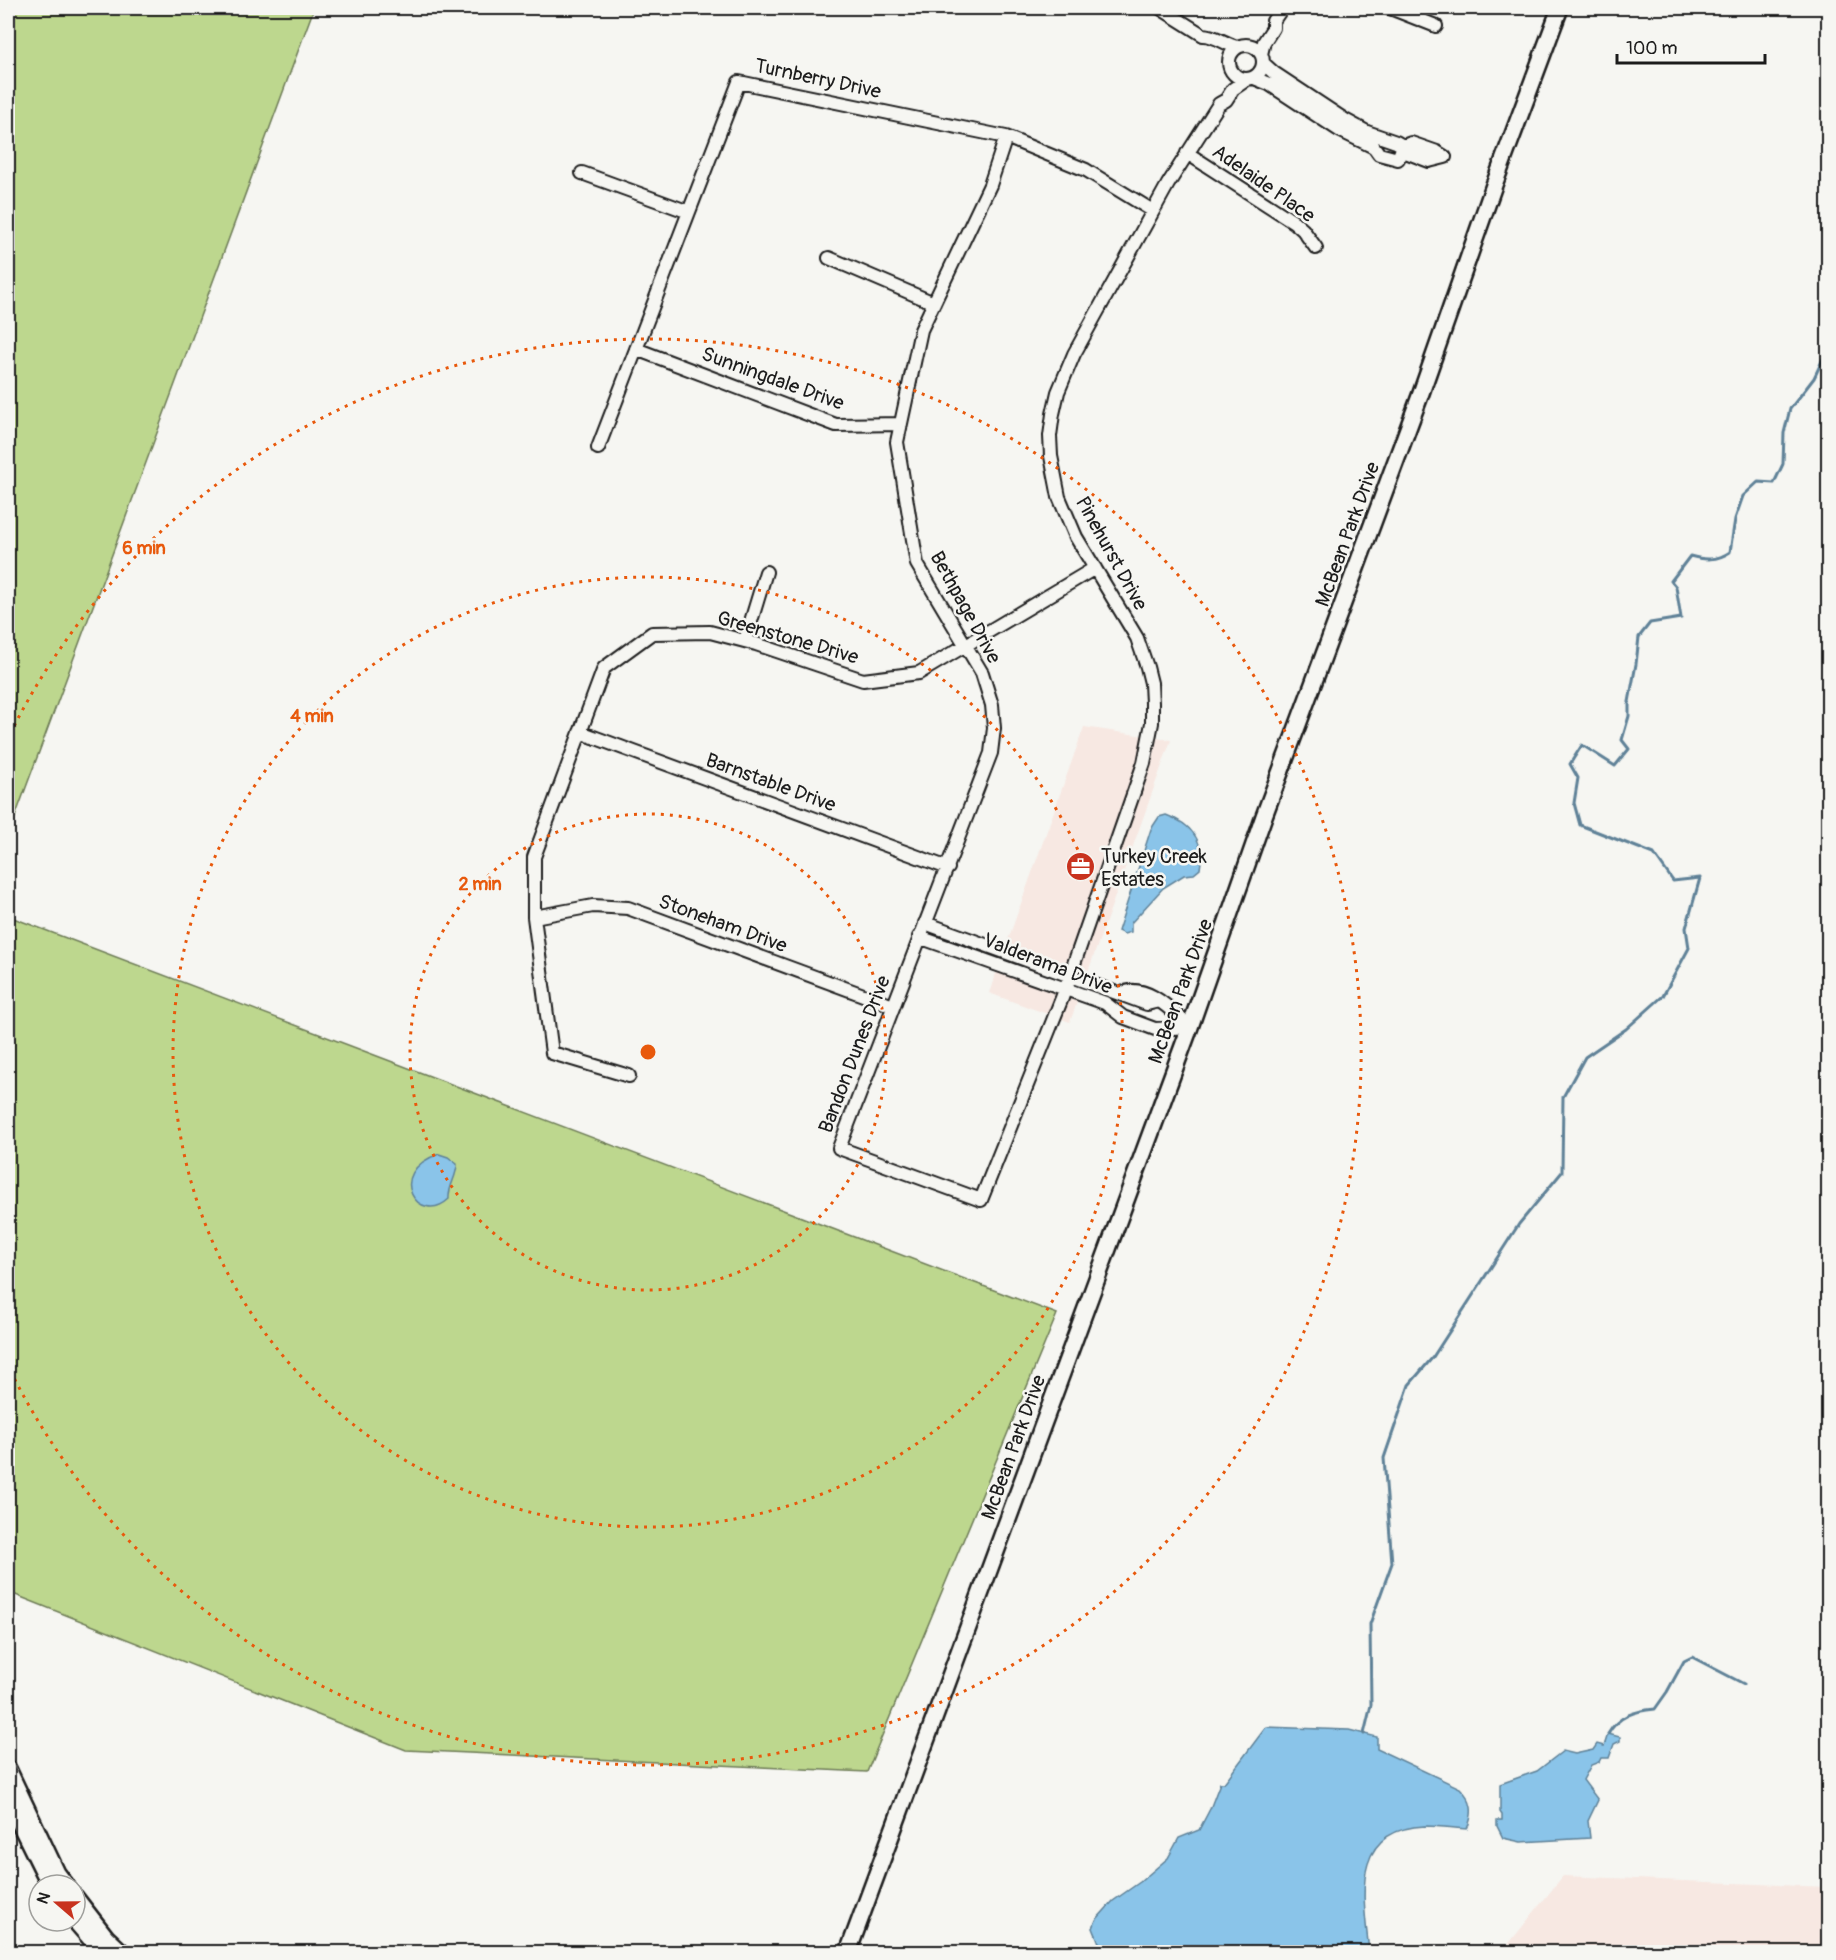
<svg xmlns="http://www.w3.org/2000/svg" width="1836" height="1960" font-family="Pangolin,sans-serif">
	<rect width="100%" height="100%" fill="#f6f6f2"/>
	<filter id="ink" filterUnits="userSpaceOnUse"><feTurbulence type="fractalNoise" baseFrequency=".0167" numOctaves="2"/><feDisplacementMap in="SourceGraphic" scale="12" xChannelSelector="R" yChannelSelector="G"/><feConvolveMatrix kernelMatrix="1 2 1 2 8 2 1 2 1" color-interpolation-filters="sRGB"/></filter>
	<g filter="url(#ink)">
		<path fill="#f7e8e2" d="M1084,727L1171,740L1070,1022L989,993Z
			M1563,1876L1828,1887V1952H1502Z"/>
		<path fill="#bdd78e" stroke="#6c7a55" stroke-width="1.5" d="M8,8H314L8,836Z
			M8,916L1057,1314L867,1772L406,1750L8,1592Z"/>
		<path fill="#8ac4e9" stroke="#5e8197" stroke-width="1.5" d="M1166,815C1192,824 1205,842 1200,869L1194,874L1184,875L1163,888L1131,923V932L1124,934L1118,931L1151,829L1159,817Z
			M439,1154L448,1157L457,1164C457,1177 448,1186 449,1199C419,1227 383,1173 439,1154Z
			M1266,1727L1349,1730L1377,1737V1749L1460,1788C1473,1801 1474,1813 1467,1829C1453,1828 1439,1826 1425,1826C1348,1829 1364,1900 1369,1952H1111L1104,1950L1100,1945L1093,1928L1096,1920L1113,1901L1140,1882L1168,1858L1179,1838L1199,1830L1210,1809L1220,1783H1224Z
			M1608,1734L1620,1737V1741L1614,1744L1609,1758H1601L1599,1762L1591,1765L1583,1780L1598,1800L1588,1821L1590,1838L1521,1842L1503,1838L1497,1826V1820H1502V1815L1500,1812V1784L1537,1771L1563,1751L1575,1754L1593,1750L1597,1744L1604,1746Z"/>
		<g fill="none" stroke-linecap="round" stroke-linejoin="round">
			<path stroke="#5e8197" stroke-width="3" d="M1364,1734L1371,1705L1370,1624L1392,1563L1384,1458L1409,1385L1433,1357L1519,1224L1562,1172L1563,1097L1585,1057L1626,1029L1663,996L1689,948L1686,928L1700,878L1673,881L1654,854L1580,825L1574,803L1578,778L1570,764L1582,745L1615,766L1629,749L1622,740L1629,716V702L1636,664L1639,637L1650,623L1681,618L1676,587L1671,581L1690,556C1704,560 1717,561 1730,552L1735,519L1743,496L1758,482L1774,483L1783,464L1784,433L1790,409L1814,378L1823,359L1828,357
				M1608,1734C1619,1715 1635,1711 1655,1709L1667,1692L1684,1661L1692,1657L1744,1684"/>
			<defs>
				<path id="minor" d="M1160,8L1203,35C1215,35 1225,44 1237,47
					M1390,8L1436,26
					M1229 62a17 17 0 1 1 34 0a17 17 0 1 1-34 0Z
					M1261,54L1264,42L1273,28V21L1282,8
					M1263,63L1274,73L1345,120L1367,132L1396,142L1403,146L1408,153L1429,161L1445,157
					M1254,78L1269,84L1339,130L1374,147L1379,154L1398,159L1403,146L1411,143L1437,152L1445,157
					M1006,137L990,185L921,330L897,442L917,564L982,673L992,705L994,728L991,753L839,1148L981,1200L1062,998L1144,763L1152,723V703L1151,683L1147,667L1137,638L1076,537L1059,497L1051,456L1050,436L1053,414L1058,392L1074,354L1168,184L1219,104L1226,100L1233,89L1246,80
					M1187,153L1294,222L1303,230L1316,248
					M582,173L689,212
					M829,258L934,303
					M636,349L836,425L901,424
					M598,448L739,82L1006,137L1086,170L1153,211
					M745,641L766,572
					M580,732L948,868
					M534,917L593,906L628,908L893,1006
					M925,923L1147,1004L1159,1001
					M919,937L1105,1003L1123,1017L1155,1029L1190,1027
					M1120,994C1146,981 1173,1012 1190,1027
					M629,1076L552,1053L534,917V857L604,668L652,633L710,632L756,644L863,680L919,673L1095,568"/>
				<path id="major" d="M8,1769L57,1873L66,1885
					M8,1800L50,1885
					M75,1897L106,1937L122,1952
					M75,1921L102,1952
					M848,1952L1190,1027L1264,816L1420,396L1494,185L1560,8"/>
			</defs>
			<use href="#minor" stroke="#1c1c1c" stroke-width="16"/>
			<use href="#major" stroke="#1c1c1c" stroke-width="20"/>
			<use href="#minor" stroke="#f6f6f2" stroke-width="12"/>
			<use href="#major" stroke="#f6f6f2" stroke-width="15"/>
		</g>
	</g>
	<g fill="none" stroke="#e8590c" stroke-width="3" stroke-dasharray="3 6">
		<circle cx="648" cy="1052" r="238"/>
		<circle cx="648" cy="1052" r="475"/>
		<path d="M10 734A713 713 0 1 1 10 1370"/>
	</g>
	<defs>
		<symbol id="office-disc" viewBox="-11 -11 22 22"><circle r="9.5" fill="#c8321e" stroke="#f6f6f2"/><path d="M-6-3h4V-5.5h4V-3h4V5H-6ZM-1-4.5V-3h2v-1.5ZM-6 0V1H6V0Z" fill="#fff"/></symbol>
	</defs>
	<g fill-rule="evenodd">
		<use href="#office-disc" x="1064" y="850" width="33" height="33"/>
	</g>
	<g text-anchor="middle" stroke-width="5" stroke-linejoin="round" paint-order="stroke">
		<g font-size="20" fill="#1c1c1c" stroke="#f6f6f2">
			<text transform="translate(818 78) rotate(12)" y="7">Turnberry Drive</text>
			<text transform="translate(1264 183) rotate(35)" y="7">Adelaide Place</text>
			<text transform="translate(773 378) rotate(20)" y="7">Sunningdale Drive</text>
			<text transform="translate(1347 534) rotate(-70)" y="7">McBean Park Drive</text>
			<text transform="translate(1112 553) rotate(61)" y="7">Pinehurst Drive</text>
			<text transform="translate(966 607) rotate(61)" y="7">Bethpage Drive</text>
			<text transform="translate(788 637) rotate(16)" y="7">Greenstone Drive</text>
			<text transform="translate(771 782) rotate(20)" y="7">Barnstable Drive</text>
			<text transform="translate(723 923) rotate(20)" y="7">Stoneham Drive</text>
			<text transform="translate(1048 963) rotate(21)" y="7">Valderama Drive</text>
			<text transform="translate(1180 991) rotate(-70)" y="7">McBean Park Drive</text>
			<text transform="translate(854 1054) rotate(-69)" y="7">Bandon Dunes Drive</text>
			<text transform="translate(1013 1447) rotate(-70)" y="7">McBean Park Drive</text>
		</g>
		<g font-size="20" fill="#1c1c1c" stroke="#f6f6f2" text-anchor="start">
			<text x="1101" y="863">Turkey Creek<tspan x="1101" dy="23">Estates</tspan></text>
		</g>
	</g>
	<circle cx="648" cy="1052" r="9" fill="#e8590c" stroke="#f6f6f2" stroke-width="3"/>
	<g font-size="18" text-anchor="middle" font-weight="bold" fill="#e8590c" stroke="#f6f6f2" stroke-width="5" stroke-linejoin="round" paint-order="stroke">
		<text x="144" y="554">6 min</text>
		<text x="312" y="722">4 min</text>
		<text x="480" y="890">2 min</text>
	</g>
	<rect width="1836" height="1960" fill="none" stroke="#f6f6f2" stroke-width="30"/>
	<rect x="15" y="15" width="1806" height="1930" fill="none" stroke="#1c1c1c" stroke-width="2" filter="url(#ink)"/>
	<g transform="translate(57 1903) rotate(290)"><circle r="28" fill="#f6f6f2" stroke="#9f9f9c" stroke-width="1.5"/>
	<path d="M0-4.5L10 22L0 15L-10 22Z" fill="#c8321e"/>
	<text y="-9" font-size="16" font-weight="bold" text-anchor="middle" fill="#1c1c1c">N</text>
	</g>
	<path d="M1617 54v9h148v-9" fill="none" stroke="#1c1c1c" stroke-width="3"/>
	<text x="1626" y="54" font-size="18" fill="#1c1c1c" stroke="#f6f6f2" stroke-width="4.5" paint-order="stroke">100 m</text>
</svg>
